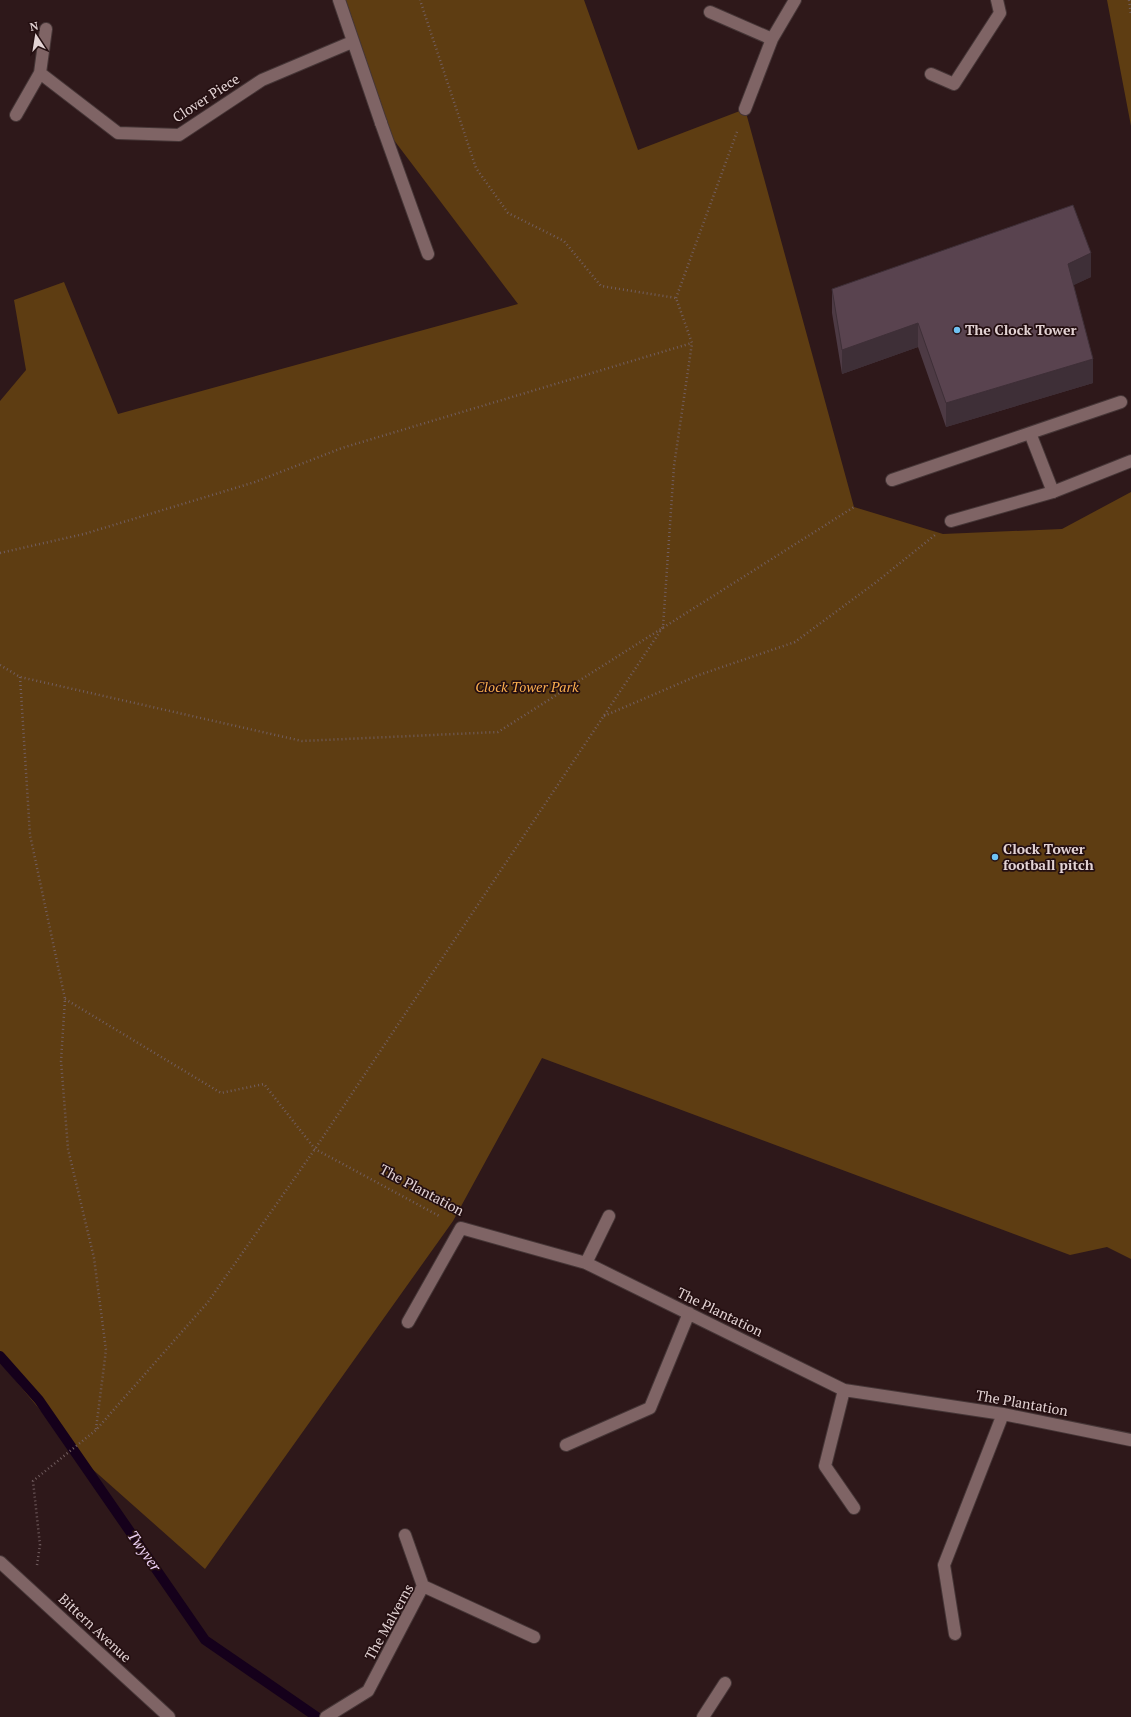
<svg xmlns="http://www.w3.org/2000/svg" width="1131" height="1717" font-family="'PT Serif',serif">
	<rect width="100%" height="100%" fill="#2e181a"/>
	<path fill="#5e3d12" d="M339,0H584L638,150L745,109L854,507L943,534L1062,529L1131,492V1259L1107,1247L1070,1255L542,1058L453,1221L205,1569L81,1459L0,1362V401L26,370L14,300L64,282L118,414L518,304L381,123Z
		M1107,0H1131V126Z"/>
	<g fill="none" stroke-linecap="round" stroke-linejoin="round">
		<path stroke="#15001b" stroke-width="10" d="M0,1356L39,1400L205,1640L317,1717"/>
		<defs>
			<path id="lane" d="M381,123L428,254
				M1030,433L1053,492
				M892,480L1121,402"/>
			<path id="street" d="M339,0L381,123
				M710,12L772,39
				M40,73L46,29
				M931,74L954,84L1000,13L997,0
				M745,109L772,39L795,0
				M16,115L40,73L118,133L179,135L262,80L352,42
				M951,521L1053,492L1131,461
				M586,1263L609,1216
				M408,1322L461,1228L586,1263L844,1390L1003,1414L1131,1440
				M844,1390L825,1466L854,1508
				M566,1445L650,1408L689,1313
				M405,1535L423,1586
				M0,1562L169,1717
				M955,1634L944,1565L1003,1414
				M326,1717L368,1691L423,1586L534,1637
				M703,1717L725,1683"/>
		</defs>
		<use href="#lane" stroke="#463637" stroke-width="14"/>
		<use href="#street" stroke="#463637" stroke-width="14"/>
		<path stroke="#725e60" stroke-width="2.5" stroke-dasharray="1 3" stroke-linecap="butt" d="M1129,0L1131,15
			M676,298L738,129
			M0,553L84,534L255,482L342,448L692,343
			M0,665L20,677L302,741L498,732L854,507
			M20,677L30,835L65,999L61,1061L68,1149L94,1258L106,1350L96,1429
			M604,716L699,675L795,642L875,583L935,535
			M65,999L221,1093L264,1084L315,1149L441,1217
			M37,1565L40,1545L33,1481L96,1430L208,1302L315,1149L663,627L674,466L692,343L676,298L601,286L564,241L508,213L476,168L420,0"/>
		<use href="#lane" stroke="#7f6465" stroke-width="12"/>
		<use href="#street" stroke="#7f6465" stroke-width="12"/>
	</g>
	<path fill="#4d3a44" d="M1091,277L1073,285L1093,383L946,427L918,347L842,374L832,313V289Z"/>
	<path fill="#3e2f37" d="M1091,253V277L1068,288V264Z
		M918,323V347L842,374V350Z
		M1093,359V383L946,427V403Z"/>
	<path fill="#59434f" stroke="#3e2f37" d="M1073,205L1091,253L1068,264L1093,359L946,403L918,323L842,350L832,289Z"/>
	<g fill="#6ec2f3" stroke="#240f11" stroke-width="1.5">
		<circle cx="957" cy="330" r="4"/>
		<circle cx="995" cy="857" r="4"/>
	</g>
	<g text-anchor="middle" stroke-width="3.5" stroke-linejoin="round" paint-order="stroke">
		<g font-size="14" fill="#e3d3d4" stroke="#240f11">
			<text transform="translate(206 98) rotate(-33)" y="5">Clover Piece</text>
			<text transform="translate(422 1190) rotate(28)" y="5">The Plantation</text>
			<text transform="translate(720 1312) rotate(26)" y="5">The Plantation</text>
			<text transform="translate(1022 1403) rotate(10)" y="5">The Plantation</text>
			<text transform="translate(389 1622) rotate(-61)" y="5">The Malverns</text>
			<text transform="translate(95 1628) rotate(43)" y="5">Bittern Avenue</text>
		</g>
		<g font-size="14" font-weight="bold" fill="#e3d3d4" stroke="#240f11" text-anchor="start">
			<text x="965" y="335">The Clock Tower</text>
			<text x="1003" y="854">Clock Tower<tspan x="1003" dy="16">football pitch</tspan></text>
		</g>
		<g font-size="14" font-style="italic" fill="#fbae4f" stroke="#240f11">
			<text x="527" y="692">Clock Tower Park</text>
		</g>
		<g font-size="15" font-style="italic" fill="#eed2f5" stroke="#240f11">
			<text transform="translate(144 1551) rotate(55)" y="5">Twyver</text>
		</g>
	</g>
	<g transform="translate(36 36) rotate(348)" stroke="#240f11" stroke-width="3" paint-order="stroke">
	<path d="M0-3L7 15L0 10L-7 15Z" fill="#e3d3d4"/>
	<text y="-6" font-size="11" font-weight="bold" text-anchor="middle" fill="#e3d3d4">N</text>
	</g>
</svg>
